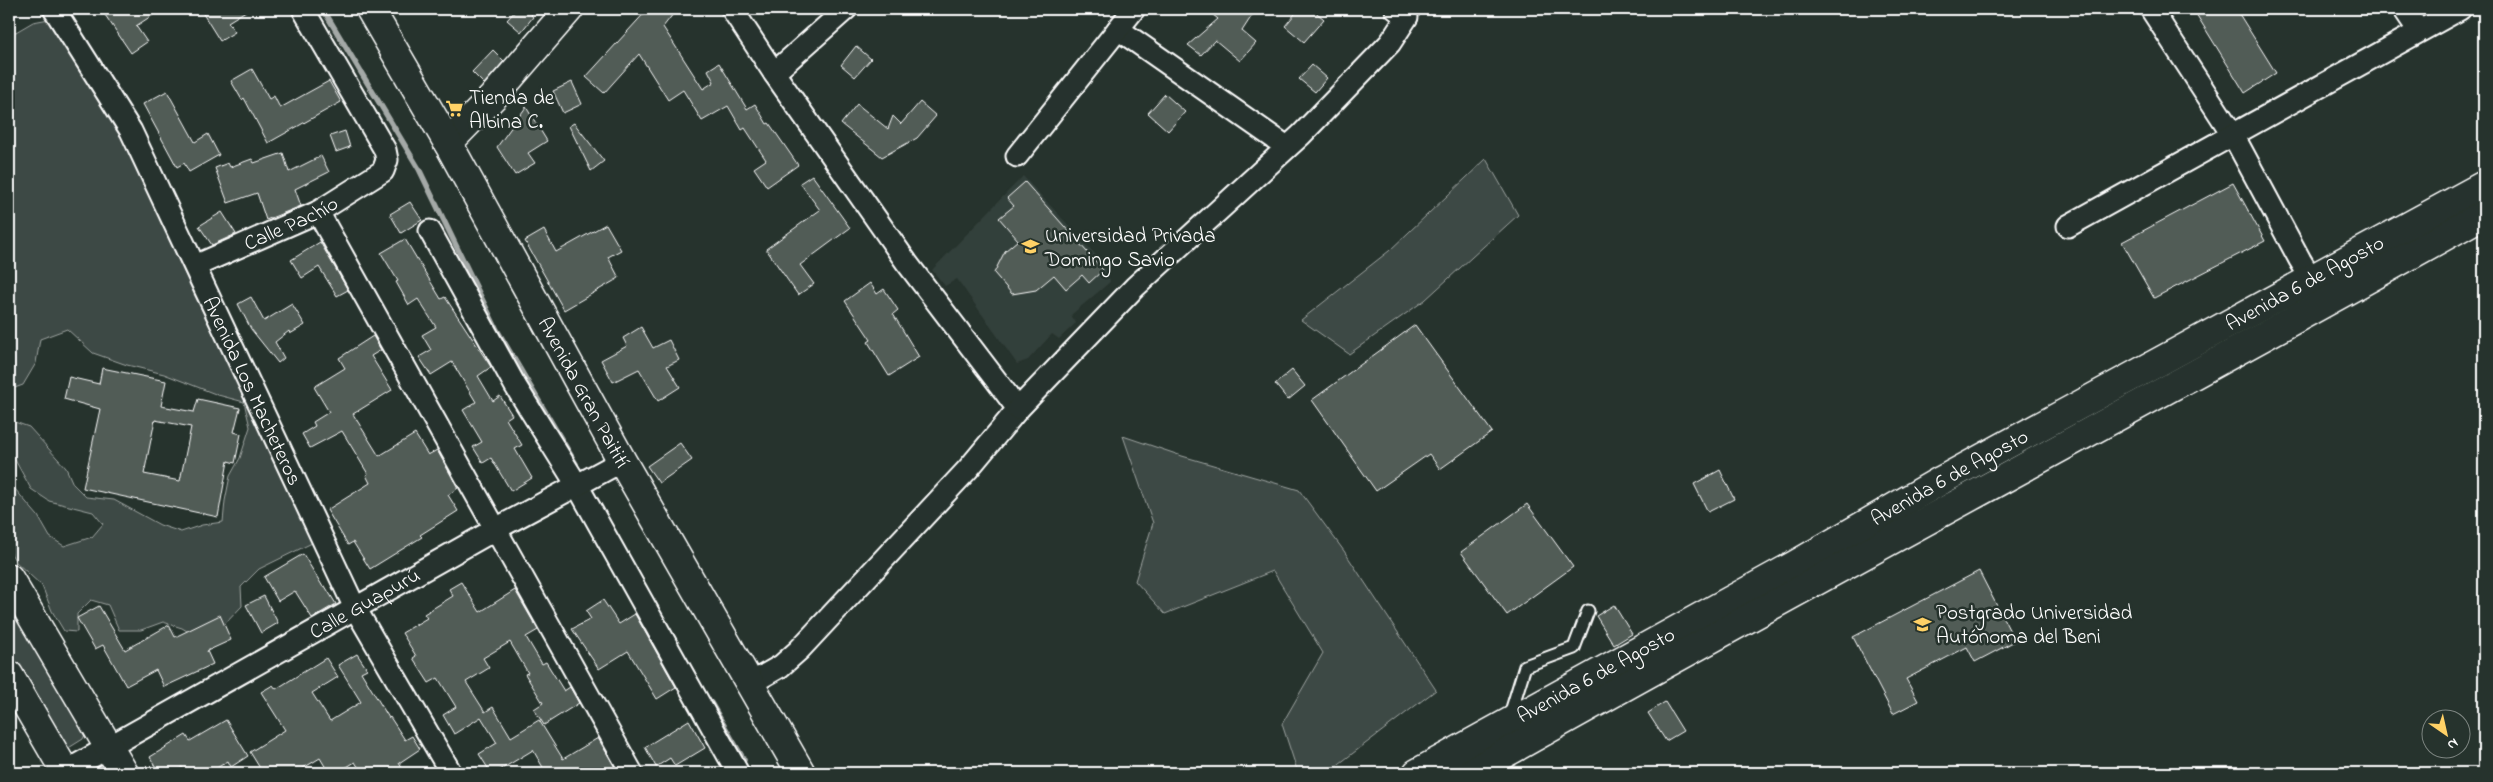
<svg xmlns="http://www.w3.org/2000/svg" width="2493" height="782" font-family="'Indie Flower',sans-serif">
	<rect width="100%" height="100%" fill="#26332d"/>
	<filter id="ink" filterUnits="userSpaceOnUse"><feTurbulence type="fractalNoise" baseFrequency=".02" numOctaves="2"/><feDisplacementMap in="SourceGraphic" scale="10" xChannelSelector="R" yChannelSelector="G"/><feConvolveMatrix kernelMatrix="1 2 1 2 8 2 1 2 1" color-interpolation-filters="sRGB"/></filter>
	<g filter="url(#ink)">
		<path fill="#333f3a" d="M1023,176L1107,267L1110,282L1071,315L1076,323L1059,339L1052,334L1028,360L1017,364L957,279L945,286L932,270Z"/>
		<path fill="#3e4944" stroke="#9ea4a2" d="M49,19L113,116L193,292L314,542L259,569L241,587L242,606L224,625L199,638L182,628L163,622L141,630H119L108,605L91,600L77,614V632L64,631L52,611L42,586L16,562L9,550V482L38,516L50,537L64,546L92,537L103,524L93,512L49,501L31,489L9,449V420L29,427L66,468L73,484L86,497L114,500L160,525L181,532L202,525L223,522L225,501L230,476L240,458L250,427L244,402L218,395L164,374L127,365L93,353L67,329L40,339L36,363L23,385L9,390V36L33,22Z
			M1486,159L1518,215L1425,300L1349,354L1301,320L1389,251Z
			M1123,436L1182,456L1299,490L1344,551L1436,690L1327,773H1298L1282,724L1323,653L1273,571L1165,614L1135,581L1153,523Z
			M9,596L87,730L83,739L67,749L9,662Z"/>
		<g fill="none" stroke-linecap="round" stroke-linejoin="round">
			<path stroke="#a4a9a7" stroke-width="5.5" d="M323,9L419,169L497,330L576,464
				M711,703L744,760"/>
		</g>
		<path fill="#515c57" stroke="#fff" fill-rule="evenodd" d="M101,9H162L136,26L147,42L131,53Z
			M200,9H249L228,22L235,32L220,41Z
			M517,9H536L531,15L533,17L521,32L507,20Z
			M648,9H677L663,27L703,89L714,82L708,70L719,63L747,109L755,104L767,124L769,123L798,165L767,187L754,168L766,160L745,128L742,130L728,106L702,121L683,90L668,100L639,54L604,93L586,77Z
			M1206,9H1245L1253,14L1242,31L1256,43L1240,61L1215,40L1201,55L1188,45L1218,19Z
			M1299,9H1312L1324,19L1304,42L1285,26Z
			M2193,9H2236L2276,73L2245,93Z
			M856,46L871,59L855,77L841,65Z
			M493,50L504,61L484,84L472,72Z
			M1312,65L1327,78L1315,92L1299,79Z
			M252,69L269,99L274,96L280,108L329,81L341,102L268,143L244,98L242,100L231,81Z
			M572,82L582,104L563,113L553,91Z
			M167,91L195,142L208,134L219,155L189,172L184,163L177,167L143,104Z
			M1165,94L1185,112L1168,131L1148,113Z
			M920,102L936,116L917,138L882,157L841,124L857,104L888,129L893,116L901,124Z
			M526,107L547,141L528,153L535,163L515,175L497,147Z
			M574,123L604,161L591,171L569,126Z
			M345,131L350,147L336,152L330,136Z
			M283,153L289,172L321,156L329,172L295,189L301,206L266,220L257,193L228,203L215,168L228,163L230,167L252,159L254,163Z
			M812,175L850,228L800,265L814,284L798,295L766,249L820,210L800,183Z
			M1025,182L1103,270L1089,283L1082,275L1066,289L1054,275L1036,290L1012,294L994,273L1005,251L1018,240L999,218L1014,206L1007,198Z
			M2233,183L2265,241L2154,298L2122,242Z
			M410,202L422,220L401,233L390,214Z
			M222,212L236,234L212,245L199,226Z
			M606,224L621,250L608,257L619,278L564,310L525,241L544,230L556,252Z
			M405,239L441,299L445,297L491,367L478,376L493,401L500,396L512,415L506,419L522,445L515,449L532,478L511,491L491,458L483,463L473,447L482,442L463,410L476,402L452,362L431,375L419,357L431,350L422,335L436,327L418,299L409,305L396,282L398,281L381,253Z
			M320,242L348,290L337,296L319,267L302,278L291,260Z
			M870,283L877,294L884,289L898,310L893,314L919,357L889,376L868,342L871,340L845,301Z
			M251,297L264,321L292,304L305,325L290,334L289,331L275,342L284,358L278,363L251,329L238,304Z
			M1415,325L1492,432L1440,469L1429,454L1376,491L1312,400Z
			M641,327L653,348L669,340L679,360L667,366L680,387L658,401L639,369L613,382L601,360L627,346L623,338Z
			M373,336L381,350L371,356L392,390L353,414L379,456L415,434L428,455L437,450L458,488L448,495L458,511L420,535L422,537L370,569L353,542L348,545L327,510L370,483L366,475L368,474L342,431L310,448L302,434L315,426L313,422L329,412L314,387L345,368L339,358Z
			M102,368L166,381L161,406L194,412L198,399L240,408L234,432L241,434L235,463L228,461L218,517L83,488L100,409L64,399L69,377L99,384ZM155,420L191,427L180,481L144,474Z
			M1292,370L1305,386L1288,400L1275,384Z
			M680,443L692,460L659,483L647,466Z
			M1720,470L1734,499L1708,512L1694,484Z
			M1527,504L1573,567L1507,615L1461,552Z
			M303,554L323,587L325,586L336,604L312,618L295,591L278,601L264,577Z
			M1979,571L2015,641L1975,662L1967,647L1906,679L1918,701L1893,714L1853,637Z
			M461,582L480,612L515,590L538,630L526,637L542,664L546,662L564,691L570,687L579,703L544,725L534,709L543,703L525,674L528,673L510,642L483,658L489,668L466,682L485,712L493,707L511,737L539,720L563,759L598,738L616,769L609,773H541L545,771L533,750L495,773H491L479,754L497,743L481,717L454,734L443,715L456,707L438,678L429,683L413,658L416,656L402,633L427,618L424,614L453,596L449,589Z
			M264,596L278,623L261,633L246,605Z
			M603,600L619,624L635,614L676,687L657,699L628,651L599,669L572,629L591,619L586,611Z
			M1614,605L1632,634L1614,645L1596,616Z
			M99,606L125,650L169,625L175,637L220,615L231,640L207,651L213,664L164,687L156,670L126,686L103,645L95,649L77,618Z
			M357,654L367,669L361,672L389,718L390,717L405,740L412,736L420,749L399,763L405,773H362L355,762L337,773H329L320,758L295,773H263L250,752L285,730L261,692L273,685L276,689L326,658L338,677L312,693L330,721L361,702L338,665Z
			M1665,702L1683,731L1666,741L1648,713Z
			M226,720L248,756L231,767L228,761L209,773H186L182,767L172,773H159L150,757L186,735L190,741Z
			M689,720L705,748L675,766L670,758L656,767L645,747Z"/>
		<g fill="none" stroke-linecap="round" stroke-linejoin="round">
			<defs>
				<path id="lane" d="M1509,718L1525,666L1574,648L1588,611"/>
				<g id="street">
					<path id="s1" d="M54,9L131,131L355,608L451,773"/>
					<path d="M732,9L774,73L907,263L1018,409L968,469L799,650L781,666L751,683"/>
					<path d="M2151,9L2233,135L2300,260L2319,292"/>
					<path d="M2404,9L2419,31"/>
					<path d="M1118,29L1287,147"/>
					<path d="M774,73L846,9"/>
					<path d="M1017,156L1134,9"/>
					<path d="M318,212L632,773"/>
					<path d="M2068,226L2460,9"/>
					<path d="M430,231L516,387L577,485L738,773"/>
					<path id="s2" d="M195,266L318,212L383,171L387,160L385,150L303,9"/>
					<path d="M1018,409L1135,287L1301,135L1390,43L1407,17L1396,9"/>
					<path id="s3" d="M63,773L494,530L622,461"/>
				</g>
				<g id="secondary">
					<path d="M448,143L493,97L569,9"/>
					<path d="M9,578L124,773"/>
					<path d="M9,675L66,773"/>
					<path id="s4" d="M1417,773L1793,566L1942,480L2484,185"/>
					<path d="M1470,773C1806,583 2148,403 2484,214"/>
				</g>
				<g id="primary">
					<path id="s5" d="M370,9L448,143L622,461L801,773"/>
				</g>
			</defs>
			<use href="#lane" stroke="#fff" stroke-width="15"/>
			<use href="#street" stroke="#fff" stroke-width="25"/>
			<use href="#secondary" stroke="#fff" stroke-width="31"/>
			<use href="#primary" stroke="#fff" stroke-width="31"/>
			<use href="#lane" stroke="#26332d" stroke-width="11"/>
			<use href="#street" stroke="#26332d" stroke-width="21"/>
			<use href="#secondary" stroke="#26332d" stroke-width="28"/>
			<use href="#primary" stroke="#26332d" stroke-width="28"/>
		</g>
	</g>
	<defs>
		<symbol id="supermarket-bare" viewBox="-9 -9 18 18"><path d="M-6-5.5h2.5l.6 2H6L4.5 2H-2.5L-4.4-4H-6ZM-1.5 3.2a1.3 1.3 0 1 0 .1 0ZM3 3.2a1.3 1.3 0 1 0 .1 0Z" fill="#ffd166" stroke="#26332d" stroke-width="2.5" paint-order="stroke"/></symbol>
		<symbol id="university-bare" viewBox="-9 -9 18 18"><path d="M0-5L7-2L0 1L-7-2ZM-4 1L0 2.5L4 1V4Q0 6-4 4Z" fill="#ffd166" stroke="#26332d" stroke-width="2.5" paint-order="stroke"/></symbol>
	</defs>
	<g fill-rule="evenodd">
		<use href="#supermarket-bare" x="442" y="96" width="25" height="25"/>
		<use href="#university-bare" x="1018" y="234" width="25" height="25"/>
		<use href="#university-bare" x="1910" y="612" width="25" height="25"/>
	</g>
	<g text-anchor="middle" stroke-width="5" stroke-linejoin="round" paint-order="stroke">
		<g font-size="21" fill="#fff" stroke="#26332d" text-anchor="start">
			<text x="469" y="104">Tienda de<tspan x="469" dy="24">Albina C.</tspan></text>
			<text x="1045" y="242">Universidad Privada<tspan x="1045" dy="24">Domingo Savio</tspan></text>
			<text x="1936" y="619">Postgrado Universidad<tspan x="1936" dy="24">Autónoma del Beni</tspan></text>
		</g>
		<g font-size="21" fill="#fff" stroke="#26332d">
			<text dy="7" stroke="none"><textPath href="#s2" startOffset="105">Calle Pachío</textPath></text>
			<text dy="7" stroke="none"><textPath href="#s4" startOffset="1014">Avenida 6 de Agosto</textPath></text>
			<text dy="7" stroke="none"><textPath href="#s1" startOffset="431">Avenida Los Macheteros</textPath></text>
			<text dy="7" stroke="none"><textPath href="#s5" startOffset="439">Avenida Gran Paitití</textPath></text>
			<text dy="7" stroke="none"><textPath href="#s4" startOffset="609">Avenida 6 de Agosto</textPath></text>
			<text dy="7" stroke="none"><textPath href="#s3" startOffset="346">Calle Guapurú</textPath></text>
			<text dy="7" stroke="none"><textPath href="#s4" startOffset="204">Avenida 6 de Agosto</textPath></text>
		</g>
	</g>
	<rect width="2493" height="782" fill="none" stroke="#26332d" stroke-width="30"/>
	<rect x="15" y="15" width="2463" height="752" fill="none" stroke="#fff" stroke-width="2" filter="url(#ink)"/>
	<g transform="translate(2446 734) rotate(146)"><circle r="24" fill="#26332d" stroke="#7d8581"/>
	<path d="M0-4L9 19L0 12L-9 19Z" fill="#ffd166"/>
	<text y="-8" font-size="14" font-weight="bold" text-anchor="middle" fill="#ffffff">N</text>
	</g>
</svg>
